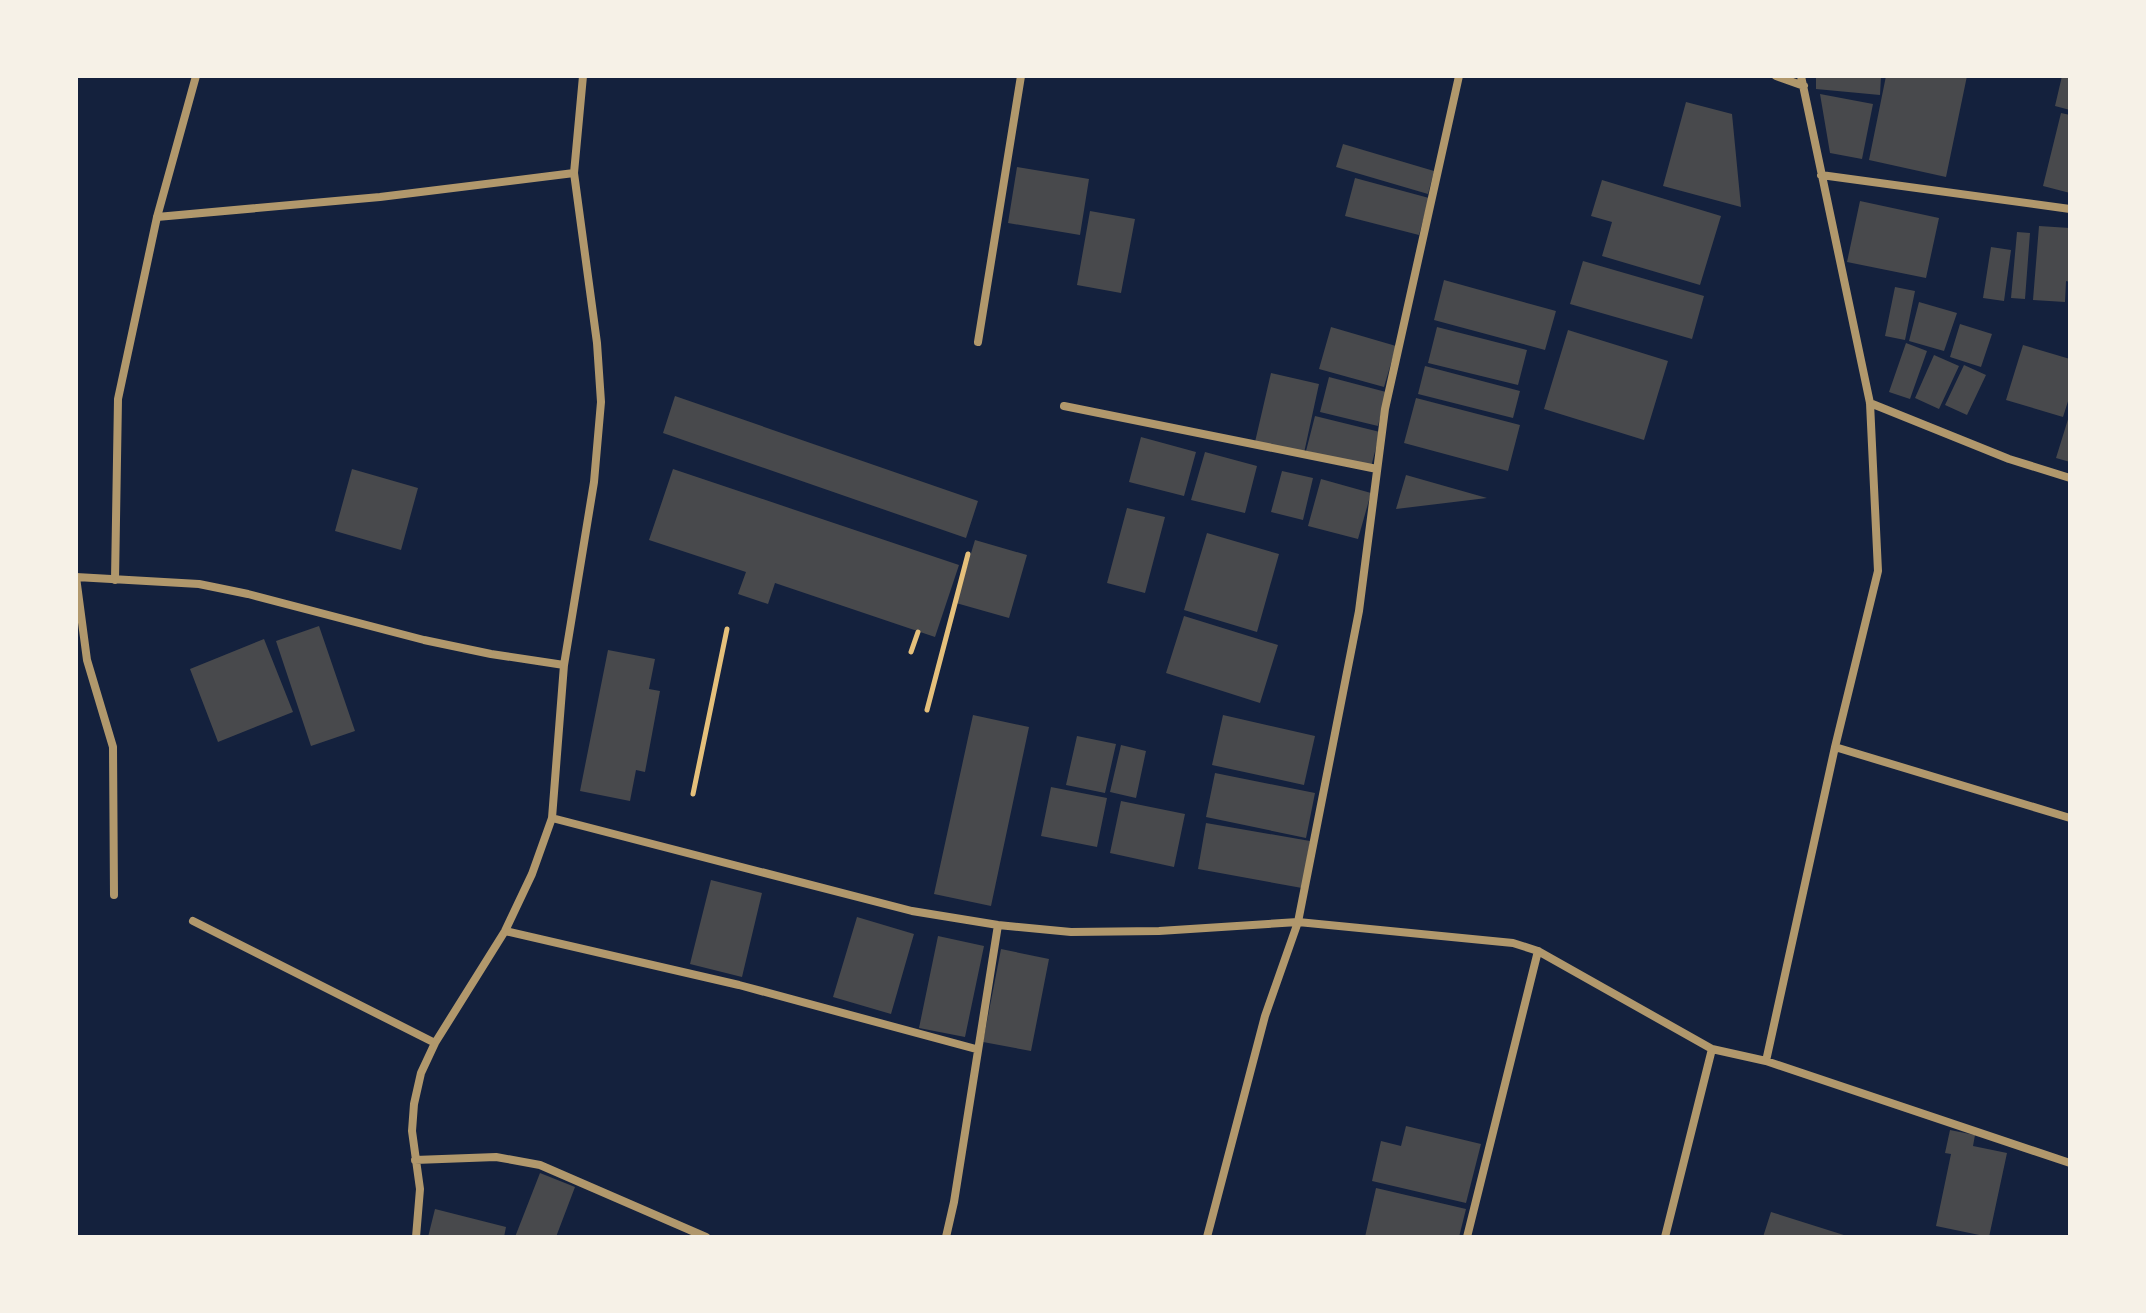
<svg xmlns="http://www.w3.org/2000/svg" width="2146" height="1313" font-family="'Nunito Sans',sans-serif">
	<rect width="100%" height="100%" fill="#14213d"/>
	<path fill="#48494c" d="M1816,76H1881L1880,95L1816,89Z
		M1886,76H1967L1946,177L1869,160Z
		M2062,76H2070V110L2055,106Z
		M1820,94L1873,104L1862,159L1830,153Z
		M1686,102L1732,114L1741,207L1663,186Z
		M2061,113L2070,115V193L2043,186Z
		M1343,144L1434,171L1428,194L1336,167Z
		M1017,167L1089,179L1080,235L1008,223Z
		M1355,178L1429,198L1419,235L1345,216Z
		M1602,180L1721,216L1700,285L1602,256L1612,222L1591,216Z
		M1860,201L1939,218L1926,278L1847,262Z
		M1090,211L1135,219L1121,293L1077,285Z
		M2039,226L2070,228V282L2066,281L2065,302L2033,300Z
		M2017,232L2030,233L2025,299L2011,298Z
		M1991,247L2011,250L2004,301L1983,298Z
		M1583,261L1704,296L1692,339L1570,304Z
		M1444,280L1556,311L1545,350L1434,320Z
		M1895,287L1915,291L1905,340L1885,336Z
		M1919,302L1957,313L1944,351L1909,341Z
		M1960,324L1992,334L1981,367L1950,357Z
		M1331,327L1396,346L1384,387L1319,369Z
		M1437,327L1527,350L1518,385L1428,363Z
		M1568,330L1668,361L1644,440L1544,409Z
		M1906,343L1927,351L1910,399L1889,392Z
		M2023,345L2070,359V395L2063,417L2006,400Z
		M1934,355L1959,366L1939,409L1915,398Z
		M1964,365L1986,375L1967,415L1945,405Z
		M1425,366L1520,391L1513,418L1418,394Z
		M1271,373L1319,384L1304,453L1255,442Z
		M1329,377L1386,392L1378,426L1320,412Z
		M675,396L978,501L966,538L663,433Z
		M1416,398L1520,425L1508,471L1404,443Z
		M1315,416L1380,432L1371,467L1306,451Z
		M2069,416H2070V462L2056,458Z
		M1141,437L1196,452L1184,496L1129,482Z
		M1205,452L1257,466L1245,513L1191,500Z
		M352,469L418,488L401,550L335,531Z
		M673,469L959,565L935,637L775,583L768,604L738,594L746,572L649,540Z
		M1282,471L1313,478L1303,520L1271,512Z
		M1406,475L1487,498L1396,509Z
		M1321,479L1371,493L1358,539L1308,526Z
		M1127,508L1165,517L1145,593L1107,583Z
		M1207,533L1279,554L1257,632L1184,610Z
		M975,540L1027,555L1009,618L956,603Z
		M1184,616L1278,645L1260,703L1166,673Z
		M319,626L355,731L311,746L276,641Z
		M264,639L293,712L218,742L190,669Z
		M608,650L655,659L649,689L660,691L645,772L636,770L630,801L580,791Z
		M973,715L1029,727L991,906L934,894Z
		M1223,715L1315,736L1304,785L1212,765Z
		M1077,736L1116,744L1105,793L1066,785Z
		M1121,745L1146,751L1136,798L1110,792Z
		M1215,773L1315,793L1306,838L1206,817Z
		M1051,787L1107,798L1097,847L1041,836Z
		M1121,801L1185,814L1174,867L1110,853Z
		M1206,823L1310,841L1302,888L1198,869Z
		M711,880L762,893L742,977L690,964Z
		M857,917L914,934L891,1014L833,997Z
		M938,936L984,946L965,1037L919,1028Z
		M1001,949L1049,959L1031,1051L983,1042Z
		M1406,1126L1481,1144L1466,1203L1372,1181L1381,1141L1401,1146Z
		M1950,1130L1975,1135L1973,1146L2007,1153L1989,1237L1936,1226L1951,1154L1945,1153Z
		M540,1173L575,1187L556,1237H515Z
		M1376,1188L1466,1209L1459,1237H1365Z
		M435,1209L506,1227L504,1237H428Z
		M1771,1212L1847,1236V1237H1763Z"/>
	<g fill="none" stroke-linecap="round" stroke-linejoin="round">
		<path stroke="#e5c07b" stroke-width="5" d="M911,652L918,632
			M927,710L968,554
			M693,794L727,629"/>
		<path stroke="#b1986c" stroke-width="8" d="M1776,76L1804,86
			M1821,175L2070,209
			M157,217L380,197L574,173
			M978,342L1021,76
			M1870,403L2009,459L2070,478
			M1064,406L1377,469
			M115,580L118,399L157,217L196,76
			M1835,747L2070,818
			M552,818L912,911L998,925L1071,932L1159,931L1298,922L1513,943L1538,951L1712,1049L1766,1061L2070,1163
			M114,895L113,747L87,660L76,577L199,584L248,594L424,640L491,654L564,665
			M193,921L435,1043
			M505,931L739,985L976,1049
			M1766,1061L1835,747L1878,571L1870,403L1801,76
			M415,1160L496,1157L540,1165L706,1237
			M416,1237L420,1189L412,1131L414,1104L421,1073L435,1043L505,931L532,874L552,818L564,665L594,482L601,402L597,343L574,173L583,76
			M946,1237L954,1202L998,925
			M1207,1237L1265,1016L1298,922L1359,611L1385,409L1459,76
			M1467,1237L1538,951
			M1665,1237L1712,1049"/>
	</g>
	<rect width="2146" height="1313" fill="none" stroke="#f6f1e7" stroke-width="156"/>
</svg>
